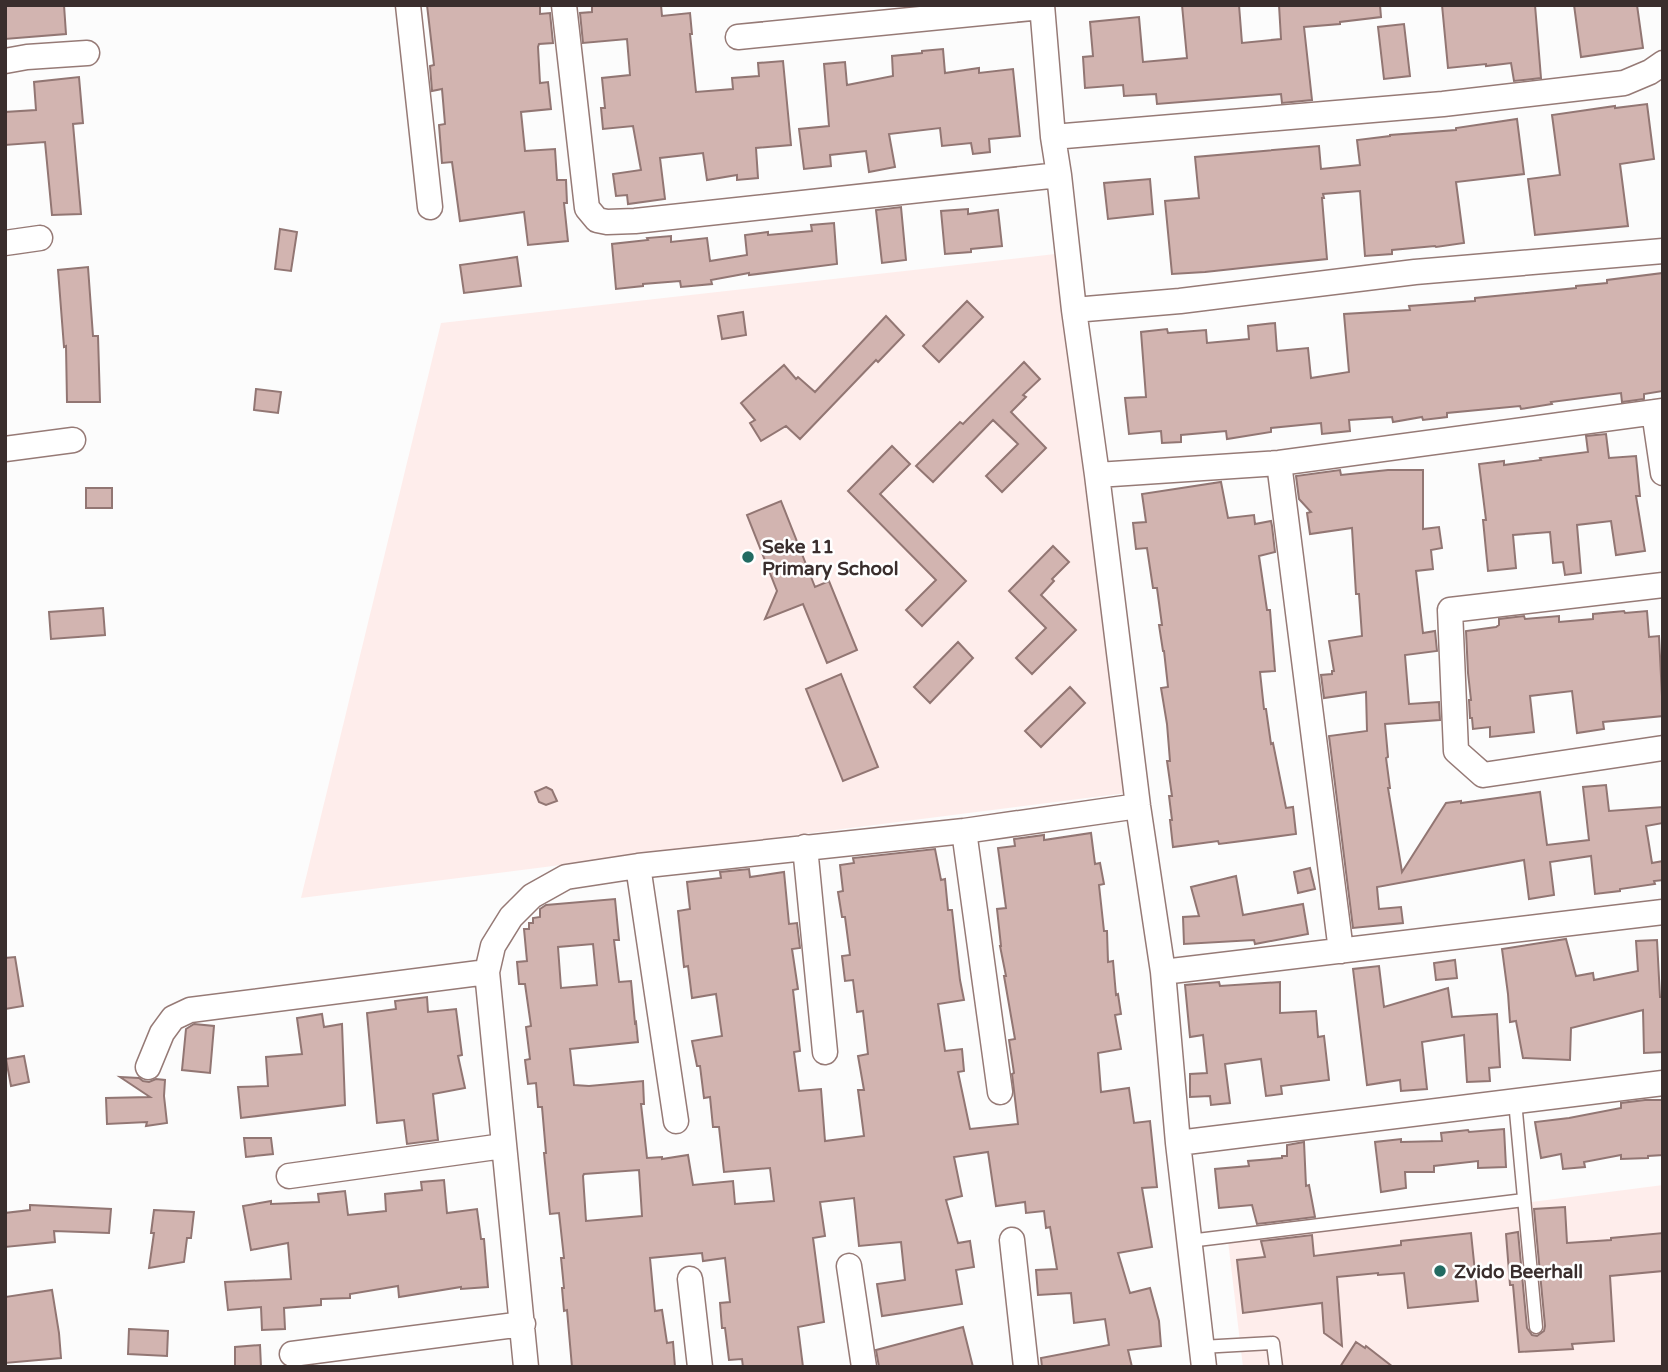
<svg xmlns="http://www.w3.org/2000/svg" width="1668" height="1372" font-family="'Varela Round',sans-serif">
	<rect width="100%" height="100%" fill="#fcfcfc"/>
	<path fill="#feedeb" d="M1073,252L1142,791L301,898L441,323Z
		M1663,1185V1367H1243L1228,1241Z"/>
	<path fill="#d2b4b0" stroke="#927673" stroke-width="2" fill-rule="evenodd" d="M5,5H64L66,34L5,39Z
		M427,5H540V14L550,13L553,43L539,44L538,47L540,83L548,82L551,109L521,112L525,151L555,149L557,180H566L567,203H564L568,241L528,245L524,212L460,221L452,162L442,163L439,125L445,124L442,89L432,91L430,66L434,65Z
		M592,5H661L662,16L690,13L692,34H690L696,92L733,89L732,78L759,76L758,63L783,61L791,145L756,148L758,178L737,180V175L707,180L703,153L660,158L665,199L628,204L627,195L616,196L613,174L641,170L633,126L603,129L601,108H605L602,78L630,75L627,39L583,43L580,13L592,12Z
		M1182,5H1239L1242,43L1281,39L1279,5H1380L1381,17L1340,22V24L1304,27L1312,100L1282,103L1281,94L1157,104L1156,94L1124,96L1123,85L1085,88L1083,57L1093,56L1090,22L1139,17L1143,62L1187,58Z
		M1442,5H1535L1541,78L1514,81L1511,63L1486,66V64L1448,68Z
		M1574,5H1637L1643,48L1581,57Z
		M1404,24L1410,76L1384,79L1378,27Z
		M943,49L945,73L979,68V73L1013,69L1020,136L989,139L990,152L973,154L971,143L942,146L940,128L889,134L895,167L869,172L866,151L830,155L831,166L804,169L799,129L829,126L824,64L845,62L847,85L893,76L892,56L922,53V51Z
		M79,77L83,123L73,124L81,214L52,215L45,142L5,145V112L36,110L34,82Z
		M1647,104L1654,159L1620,164L1628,226L1535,235L1528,179L1560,175L1552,115L1615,106V108Z
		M1517,119L1524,174L1456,182L1464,243L1436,247L1435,246L1392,250V254L1365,256L1360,191L1323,194L1324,198H1322L1327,259L1205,272L1172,274L1165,201L1199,198L1195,157L1319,146L1321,169L1360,165L1357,140L1390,136V135L1456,130V128Z
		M1150,179L1153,214L1108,219L1104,183Z
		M901,207L906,260L882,263L876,210Z
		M968,209V214L998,210L1002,246L971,249V252L945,254L941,211Z
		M834,223L837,264L749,275V273L711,280L712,284L681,287L680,281L643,284V286L616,289L612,244L648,240L647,238L671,236V242L707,238L710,261L747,255L745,235L768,232V235L812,231L811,225Z
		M280,229L297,232L291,271L275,269Z
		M517,257L521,286L464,293L460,265Z
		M88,267L93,336H98L100,402H67L66,346L64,347L58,270Z
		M1663,273V391L1644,394V399L1622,402L1621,393L1551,402L1552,404L1521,409L1520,406L1447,413V417L1423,420L1422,417L1393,422L1392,417L1349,420L1350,431L1322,434L1321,423L1271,428V432L1227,439L1226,431L1181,435V442L1162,443L1161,431L1129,434L1125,398L1146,397L1141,332L1167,329L1168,333L1206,330L1207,343L1249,339L1248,326L1275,323L1277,351L1308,348L1311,378L1349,372L1344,314L1410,310L1409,306L1475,301V298L1576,288V286L1607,283V280Z
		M967,301L983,317L939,362L923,346Z
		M743,312L746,335L722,339L718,316Z
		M886,316L904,335L878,362L876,360L800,439L786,426L761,441L750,423L755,420L741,403L784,365L796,379L798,377L815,392Z
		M1024,362L1040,379L1023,395L1026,397L1011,412L1046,448L1002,492L986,476L1018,444L993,420L933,482L916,466L960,422L963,424Z
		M256,389L281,392L278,413L254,410Z
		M1606,434L1609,458L1636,456L1640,496H1636L1645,551L1616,555L1611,521L1577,525L1581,573L1565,575L1563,562L1553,563L1550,532L1513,535L1516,568L1488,571L1483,520H1486L1479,464L1504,461V465L1541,460L1540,458L1588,452L1586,436Z
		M892,446L910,464L880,494L966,581L922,626L906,610L936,580L848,491Z
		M1340,470L1341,475L1388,470H1423V529L1439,527L1442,548L1431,550L1433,569L1416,571L1423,633L1435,631L1437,651L1405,655L1409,704L1439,702L1440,720L1385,724L1388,757L1386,758L1390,788H1388L1402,872L1446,803L1461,801V803L1540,792L1547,845L1589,840L1583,787L1606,785L1609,811L1663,807V823L1646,826L1652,863L1663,861V880L1654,881L1655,884L1620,889V891L1595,894L1591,856L1550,862L1554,895L1529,899L1524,860L1377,887L1379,909L1401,907L1403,923L1353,928L1329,736L1367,731L1366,692L1324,698L1321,675L1332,674V671H1334L1329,641L1362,636L1359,594H1356L1352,528L1310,534L1307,513L1311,512L1299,499L1296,476Z
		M1221,482L1228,518L1254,515L1255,524L1271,521L1272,526L1275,552L1259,556L1267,610H1270L1275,671L1260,672L1264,709H1266L1271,744L1273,743L1286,808L1293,807L1296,834L1219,844L1218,841L1173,847L1170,820H1172L1169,796H1172L1167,761H1170L1167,724L1161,688L1168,687L1164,651H1163L1159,625H1162L1157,588H1153L1147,548L1136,549L1133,523L1146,522L1142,494Z
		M86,488H112V508H86Z
		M781,501L815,587L829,581L857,650L827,663L803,604L765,619L777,591L747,515Z
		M1053,546L1069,562L1052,579L1054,581L1041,595L1076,630L1032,674L1016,658L1046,628L1009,591Z
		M103,608L105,635L51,639L49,612Z
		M1624,611L1625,613L1647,611L1649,637L1659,636L1663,716L1603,722L1604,729L1577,733L1572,691L1530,696L1534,732L1490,737V727L1473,729L1472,718H1470L1469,700H1471L1468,673L1466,631L1496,627L1499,625V619L1524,616L1525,619L1559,616V622L1593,619V614Z
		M958,642L973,658L930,703L914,687Z
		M841,674L878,767L843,781L806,689Z
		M1070,687L1085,703L1041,747L1025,731Z
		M546,787L552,790L557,801L546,805L539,802L535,792Z
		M1091,833L1095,864L1100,863L1104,884L1099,885L1104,931H1107L1108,962L1113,961L1116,995L1118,994L1121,1014L1115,1015L1121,1049L1098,1053L1101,1092L1129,1088L1134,1123L1150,1121L1157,1187L1142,1188L1152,1247L1118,1253L1130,1293L1150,1288L1159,1321L1161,1346L1128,1350L1132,1367H1042L1041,1358L1109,1345L1105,1319L1074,1323L1071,1293L1038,1295L1036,1270L1057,1269L1050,1227L1046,1228L1044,1211L1026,1213L1025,1202L996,1206L988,1152L954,1157L962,1196L946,1200L958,1243L970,1241L974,1267L956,1270L962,1304L882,1316L877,1284L905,1280L901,1242L859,1246L854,1198L820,1202L825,1236L813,1238L824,1322L798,1327L803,1367H743L742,1359L729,1360L725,1328H722L720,1303L730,1302L725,1258L703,1261L702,1253L650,1258L655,1311L662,1310L667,1343L673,1342L675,1367H572L567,1310L564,1311L562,1288H564L561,1258H564L559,1213L550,1214L544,1153H546L542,1107H538L536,1083L528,1084L525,1060L530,1059L526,1027L531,1026L525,984H519L517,962L527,961L524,929H529V923H533V918L540,917V909L546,905L615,899L619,940H614L619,982L631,981L635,1023L636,1022L638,1042L570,1049L574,1085L589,1086L643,1081L644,1104H641L647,1158L662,1157V1159L688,1155L693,1185L733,1181L735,1204L774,1201L770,1168L724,1172L719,1127H713L710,1097L704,1098L700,1066H697L692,1041L722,1036L716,994L692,998L688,966L684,967L678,911L690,909L687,882L721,878L720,872L749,869L750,877L784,872L789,924L797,923L800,948L792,949L798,989L793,990L800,1051L794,1052L799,1091L821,1089L825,1141L864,1136L858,1090H864L858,1056L868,1054L863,1011L857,1012L853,980L845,981L842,956L850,955L845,917H842L838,892L843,891L840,865L854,863L853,858L935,849L941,880L945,879L948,910H952L960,980L964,1000L938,1004L945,1051L962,1049L964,1071L958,1072L970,1129L1018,1124L1012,1074L1014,1073L1009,1040L1015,1039L1004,976H1006L1000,946H1001L997,909L1006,908L998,848L1015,846L1014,839L1044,835V840ZM593,944L597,985L561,988L558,947ZM639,1170L642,1216L586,1221L583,1176L584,1174Z
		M1310,868L1315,889L1298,893L1294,872Z
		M1236,876L1243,915L1303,904L1308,934L1255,944L1254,940L1184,944L1183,917L1199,916L1191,887Z
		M1566,939L1576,976L1593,973L1594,980L1638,971L1636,941L1657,940L1660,997H1663V1052L1644,1053L1643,1010L1571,1028L1570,1060L1523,1058L1516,1021L1510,1022L1508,994L1502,949Z
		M15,957L23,1006L5,1009V958Z
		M1455,960L1457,978L1436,980L1434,963Z
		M1379,966L1384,1007L1448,988L1452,1017L1497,1014L1500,1067L1489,1068L1490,1081L1467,1082L1464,1035L1422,1042L1427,1089L1401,1091L1400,1080L1367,1085L1353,969Z
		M1219,982L1220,986L1280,982V1013L1316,1011L1318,1037L1324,1036L1329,1080L1281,1086L1282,1094L1266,1096L1261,1059L1225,1064L1230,1103L1211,1105L1210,1096L1190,1097V1074L1207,1073L1203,1035L1190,1037L1185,985Z
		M427,997L428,1012L456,1009L462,1055L458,1056L465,1088L433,1094L438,1140L407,1144L404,1120L377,1123L367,1013L396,1009L395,1001Z
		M322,1014L324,1027L342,1024L345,1105L241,1118L238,1087L268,1086L266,1057L302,1054L297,1018Z
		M194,1024L214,1026L210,1073L182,1070L186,1029Z
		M24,1056L29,1082L11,1086L6,1059Z
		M120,1077L139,1078L143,1081L149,1082L156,1079L165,1080L164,1096L167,1123L146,1126L147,1122L107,1124L106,1098L150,1097Z
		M1645,1100H1663V1155L1648,1156V1158L1621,1159V1155L1584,1162L1585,1167L1563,1169L1561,1154L1541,1158L1535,1122L1569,1118L1621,1108V1103Z
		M1504,1129L1506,1167L1478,1168V1161L1434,1166V1172H1405L1406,1188L1381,1192L1375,1142L1401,1139V1142L1442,1141L1441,1133L1468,1130L1469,1132Z
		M244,1138H271L273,1154L246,1157Z
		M1304,1142L1306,1186L1309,1185L1315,1217L1257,1224L1252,1205L1219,1208L1215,1169L1249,1166L1248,1161L1282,1158V1156H1287V1145Z
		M444,1180L447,1213L477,1209L481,1239H484L488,1287L461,1289V1287L399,1297L398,1286L350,1294V1298L321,1299V1305L284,1308L285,1329L262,1330L261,1307L228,1310L225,1282L291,1279L288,1243L251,1250L243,1206L271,1201V1204L319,1202L318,1194L345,1191L348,1215L386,1211L385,1194L422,1190L421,1182Z
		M30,1205L111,1209L109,1233L54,1231L55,1242L5,1247V1213L30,1210Z
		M1565,1207L1567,1243L1611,1240V1238L1663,1233V1271L1610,1276L1614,1341L1572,1344L1573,1349L1519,1352L1513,1285H1510L1506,1234L1518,1232L1527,1328L1532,1335L1537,1336L1544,1331L1545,1326L1534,1209Z
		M154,1210L194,1212L191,1238H187L184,1262L149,1268L154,1233H151Z
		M1471,1233L1478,1301L1408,1308L1404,1273L1378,1275V1273L1337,1277L1342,1346L1324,1333L1322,1303L1243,1313L1237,1260L1265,1257L1261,1241L1312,1235L1314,1256L1401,1245V1241Z
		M52,1290L59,1333L61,1358L5,1363V1297Z
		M963,1327L973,1367H879L876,1350Z
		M129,1329L168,1331L167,1356L128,1354Z
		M1356,1342L1365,1348L1366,1346L1393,1367H1340Z
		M260,1345L261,1367H235V1347Z"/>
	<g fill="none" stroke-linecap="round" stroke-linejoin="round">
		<defs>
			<path id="lane" d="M1515,1101L1536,1327
				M1189,1241L1524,1200
				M1201,1347L1273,1343L1276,1367"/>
			<path id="street" d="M408,5L430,207
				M564,5L587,208L597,220L607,222L635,221L1059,175
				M1042,5L1053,137L1059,175L1074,310L1097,475L1138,806L1163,972L1178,1143L1204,1367
				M738,37L1042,7
				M5,61L27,57L87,53
				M1053,137L1443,104L1624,83L1650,72L1663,63
				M5,243L40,238
				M1074,310L1180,301L1415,272L1663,251
				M1654,412L1663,473
				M5,449L73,440
				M1279,463L1341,951
				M1097,475L1279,463L1663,411
				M1663,585L1450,610L1456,751L1483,775L1663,748
				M964,831L1000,1092
				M805,847L825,1052
				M638,866L676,1121
				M1163,972L1663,912
				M148,1067L162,1033L173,1018L190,1010L487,972
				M1178,1143L1663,1083
				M289,1176L503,1146
				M1012,1240L1026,1367
				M849,1266L864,1367
				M690,1279L700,1367
				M292,1354L523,1324
				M526,1367L487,972L493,946L511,917L532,896L566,877L638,866L964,831L1138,806"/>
		</defs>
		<use href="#lane" stroke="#967a76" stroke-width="15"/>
		<use href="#street" stroke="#967a76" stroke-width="27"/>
		<use href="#lane" stroke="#fff" stroke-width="12"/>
		<use href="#street" stroke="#fff" stroke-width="24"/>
	</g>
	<g fill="#226b62" stroke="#fff" stroke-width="2.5">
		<circle cx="748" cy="557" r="7"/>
		<circle cx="1440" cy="1271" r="7"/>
	</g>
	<g text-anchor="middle" stroke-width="5" stroke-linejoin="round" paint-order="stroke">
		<g font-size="19" font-weight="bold" fill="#3a2e2d" stroke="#fff" text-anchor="start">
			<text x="762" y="553">Seke 11<tspan x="762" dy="22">Primary School</tspan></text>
			<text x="1454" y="1278">Zvido Beerhall</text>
		</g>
	</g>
	<rect width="1668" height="1372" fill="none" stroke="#3a2e2d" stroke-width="14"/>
</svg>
